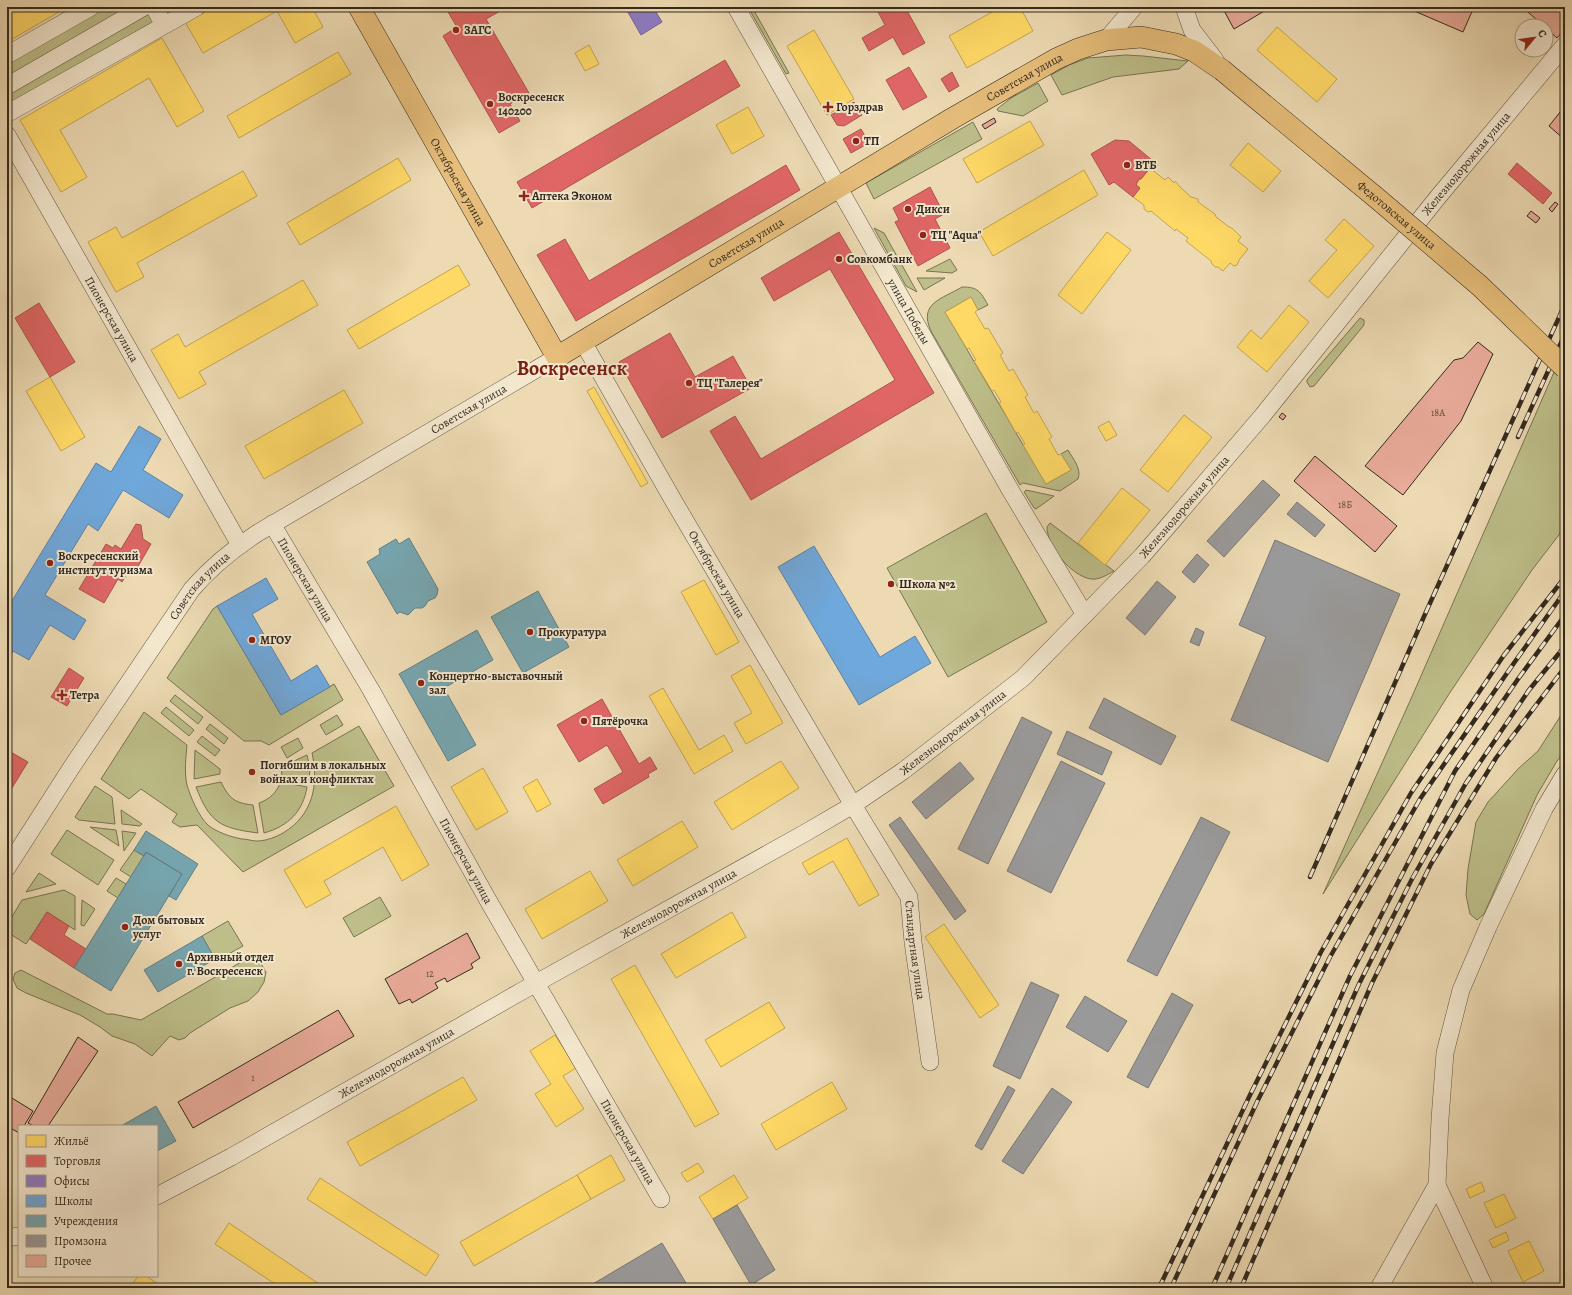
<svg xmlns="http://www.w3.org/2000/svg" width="1572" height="1295" font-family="Alegreya,serif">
	<rect width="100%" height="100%" fill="#eddab3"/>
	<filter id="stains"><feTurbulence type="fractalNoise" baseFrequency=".005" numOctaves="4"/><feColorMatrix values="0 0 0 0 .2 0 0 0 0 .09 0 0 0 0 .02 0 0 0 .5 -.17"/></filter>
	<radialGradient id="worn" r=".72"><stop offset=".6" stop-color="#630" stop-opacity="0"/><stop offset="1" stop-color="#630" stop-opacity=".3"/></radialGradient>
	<path fill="#bdbe89" stroke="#787454" d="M106,7H132L7,78V63Z
		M748,7H752L789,73L786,74Z
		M149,12L155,23L12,104L7,95V92Z
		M1126,55L1143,56L1188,61L1179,69L1113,77L1062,95L1051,75L1069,65L1088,58Z
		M1038,83L1048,101L1023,116L998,111L997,109L1011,98Z
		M973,122L982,139L874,199L866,183Z
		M874,228L884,233L917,292L906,286Z
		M950,259L957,270L952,273L926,271Z
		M917,278H945L924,290Z
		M962,287C978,287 980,291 988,305L978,310L971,297L945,312L1046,484L1071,470L1061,454L1068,450C1073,459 1082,469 1078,479L1060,491L1023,483L1020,485L931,331C918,303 942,299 962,287Z
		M1360,318L1364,320V325L1314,386L1310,387L1307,382V380Z
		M1565,347V527L1532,570L1449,694L1323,894L1410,701Z
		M1026,490L1054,496L1036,509L1034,508L1024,492Z
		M986,513L1047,622L948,677L887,568Z
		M1050,523L1114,571C1107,575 1099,580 1091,579C1071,576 1047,546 1047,527Z
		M217,606L281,715L334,684L343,700L269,745L261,741H244L167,678L213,609Z
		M175,695L203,717L198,724L170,701Z
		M166,707L194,730L189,736L161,713Z
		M1565,709V752L1557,761L1537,795L1484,914L1477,920L1470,914L1466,895L1468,869L1476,822L1488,802L1519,768L1538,751Z
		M144,712L187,745C186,757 184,772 187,785C190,796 199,817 208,825C216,832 231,837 242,839C247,839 252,841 257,841C266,841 276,837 283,833C313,815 319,785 312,753L359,726L394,786L243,872L197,825L180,827L172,822L177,814L141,789L129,799L101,779Z
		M337,715L343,725L326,735L320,725Z
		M210,724L228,738L224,744L206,729Z
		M202,736L220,750L215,756L197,742Z
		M298,738L303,748L287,758L281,747Z
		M195,750L220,769V774L194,779Z
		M307,755L310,769L309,781L282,776L281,767Z
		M221,782C229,798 234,803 253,805L258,833C220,828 210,823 196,787Z
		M281,782L307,787C303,811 289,826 264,833L259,803C270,799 276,793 281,782Z
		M95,786L112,797L115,824L79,820L75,817Z
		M121,810L142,824L140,826L122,824Z
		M90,827L116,830L119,846Z
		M67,830L114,860L98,885L51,854Z
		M122,831L136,833L124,851Z
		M134,850L144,856L131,877L120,870Z
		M39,873L56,884L26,892Z
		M116,878L126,884L118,898L107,891Z
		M64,890L75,896V930L47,912L26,944L7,932V925L22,900Z
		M380,897L391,916L354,937L343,918Z
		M82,900L95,909L84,926L81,925Z
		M228,921L243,946L216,961L202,936Z
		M255,954L266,972L264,982L258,992L248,1001L230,1008L190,1033L185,1038L179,1040L170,1036L152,1056L135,1044L112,1036L100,1027L80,1015L26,993L17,988L13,979L15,973L21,970L107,1014H113L141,1020Z"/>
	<path fill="#ffd966" stroke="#c2a450" d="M7,7H62L64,9L7,42Z
		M212,7H312L323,27L295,43L277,11L203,53L185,22Z
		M1001,7H1020L1033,31L967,68L949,36Z
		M1058,7H1070L1061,12Z
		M1277,27L1337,79L1317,102L1257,50Z
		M814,30L854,99L827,115L787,46Z
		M162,38L204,111L177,127L149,78L60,130L87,177L61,192L20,120Z
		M589,45L599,64L585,71L575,53Z
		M338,52L351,74L239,138L227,116Z
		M748,107L764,136L732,154L716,125Z
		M1030,121L1044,145L977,183L963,159Z
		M1248,143L1281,171L1263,192L1230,165Z
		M398,158L411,180L300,245L287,223Z
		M1150,168L1165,180L1168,177L1173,182H1176L1180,187L1191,197L1198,199V202L1215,214L1216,217L1229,227L1232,228L1241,237L1238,241L1248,249L1239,260L1237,265L1234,266L1230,263L1223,271L1218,267H1215L1212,264L1211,261L1186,241L1188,238L1176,229L1175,231L1151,211L1148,212L1144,209V205L1133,197L1140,188L1136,185V183L1139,179H1141Z
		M1084,170L1098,195L993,256L979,232Z
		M243,171L257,196L137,263L144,277L116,292L88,242L116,227L122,238Z
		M1344,219L1374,246L1328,298L1309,281L1337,250L1325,240Z
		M1107,232L1131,250L1082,314L1058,295Z
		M458,265L470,285L359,349L347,330Z
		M303,280L318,305L199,372L206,384L179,399L151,350L178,334L185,347Z
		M971,297L978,310L975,312L985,329L988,328L1003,353L1000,355L1009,371L1013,369L1028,395L1025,397L1034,413L1037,411L1052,437L1049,439L1058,455L1061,454L1071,470L1046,484L1023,445L1025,444L1018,432L1016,433L999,403L1001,402L994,390L992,391L974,361L976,360L969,348L967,349L945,312Z
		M1289,305L1309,322L1267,372L1237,347L1251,330L1261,339Z
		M50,377L85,437L61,451L26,391Z
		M594,387L648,483L641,487L587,391Z
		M344,390L363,423L264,479L245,446Z
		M1184,415L1212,437L1168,492L1140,470Z
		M1109,421L1117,435L1106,441L1098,427Z
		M1122,488L1150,510L1105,565L1078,543Z
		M704,580L739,642L716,655L681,592Z
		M750,665L783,723L746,744L734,723L752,713L731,676Z
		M663,688L699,750L724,735L733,751L694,774L649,696Z
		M781,761L799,788L732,830L714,802Z
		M483,768L508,812L476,830L451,787Z
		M537,779L551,804L537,812L523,787Z
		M396,806L429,865L402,881L383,847L324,881L331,894L306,908L284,870Z
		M682,821L698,847L633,886L617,860Z
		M847,838L879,895L859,906L833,861L809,875L802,863Z
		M590,871L608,901L542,939L525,909Z
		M732,912L746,937L676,978L661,954Z
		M944,924L999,1005L980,1018L925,937Z
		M1565,956V970L1560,958Z
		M635,965L719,1114L695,1127L611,979Z
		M769,1002L785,1028L721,1067L705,1040Z
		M555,1035L576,1068L563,1076L584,1109L556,1127L535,1094L551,1084L530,1051Z
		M463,1077L477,1100L360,1166L347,1142Z
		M832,1082L847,1109L776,1150L761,1124Z
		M611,1155L625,1180L591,1199L577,1175Z
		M698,1163L704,1172L687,1182L681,1173Z
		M577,1175L591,1199L474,1266L460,1242Z
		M734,1175L748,1198L713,1219L699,1197Z
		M320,1178L439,1255L426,1276L307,1199Z
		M1481,1182L1485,1191L1470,1198L1466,1189Z
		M1504,1194L1516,1218L1496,1228L1484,1203Z
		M229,1223L325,1288H281L215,1244Z
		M1506,1232L1509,1240L1493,1248L1489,1240Z
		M1529,1241L1544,1271L1523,1282L1508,1251Z
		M138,1276H146L164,1288H130Z"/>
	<path fill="#e06666" stroke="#ac5450" d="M445,7H500L502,10L486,19L529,93L510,104L520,121L499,133L443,36L457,27Z
		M888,7H905L925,43L903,55L893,37L869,51L862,38L885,25L878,12Z
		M725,60L740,86L532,208L517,182Z
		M909,67L927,97L903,110L886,80Z
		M952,72L959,86L949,92L941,79Z
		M854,102L862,115L844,126L837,125L831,115Z
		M861,129L869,143L851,153L843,139Z
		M1115,140L1129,141L1158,165L1153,171L1150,168L1141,179H1139L1136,185L1140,188L1133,197L1114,182L1109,185L1091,154Z
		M1517,163L1552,193L1543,204L1508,174Z
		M786,165L800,190L576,321L537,255L565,239L589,281Z
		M930,187L944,214L935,219L950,248L918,266L895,222L899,220L893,208Z
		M839,232L934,393L751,500L710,431L735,416L761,459L895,380L830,269L774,301L761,278Z
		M39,303L75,362L50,377L15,318Z
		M670,333L695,377L733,356L751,388L662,438L619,362Z
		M136,524L141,525L143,539L151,544L137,568L129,570L122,582L118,579L104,603L79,589L106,544L113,548L115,545L121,549Z
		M69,668L84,678L67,706L51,697Z
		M602,699L639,764L650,757L657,769L648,774L649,777L603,804L594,789L623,772L607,745L579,762L557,725Z
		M9,751L28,762L7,796V752Z
		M47,912L69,926L64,935L86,949L74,968L30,939Z"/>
	<path fill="#8e7cc3" stroke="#736392" d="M625,7H653L662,22L641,35Z"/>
	<path fill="#6fa8dc" stroke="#5d82a3" d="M139,426L161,439L143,470L183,495L169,518L123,490L98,531L88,524L45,595L86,620L74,640L50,625L29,660L13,651L7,661V609L96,463L111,472Z
		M814,546L880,657L915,636L931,663L859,705L778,567Z
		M266,578L278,599L252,614L291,681L317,665L330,687L281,715L217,606Z"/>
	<path fill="#76a5af" stroke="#628084" d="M409,538L438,589L437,595L435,598L428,601L425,606L422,608H415L408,615L400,612L397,614L367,562L380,554L379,549L396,539L399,544Z
		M538,591L569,647L523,673L491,617Z
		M477,630L493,660L444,688L476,745L448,761L399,674Z
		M146,831L198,864L176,900L169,896L182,874L146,852L144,856L134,850Z
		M146,852L182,874L111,991L74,968Z
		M202,936L215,959L158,992L144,970Z
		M156,1106L176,1141L157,1151V1126H121Z"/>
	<path fill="#999" stroke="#7a7874" d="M1263,480L1280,495L1224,557L1207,541Z
		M1297,502L1325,525L1315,537L1287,514Z
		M1275,540L1400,594L1328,762L1231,720L1266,637L1239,625Z
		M1197,554L1209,565L1194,583L1182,572Z
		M1157,581L1176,597L1145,635L1126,618Z
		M1196,628L1204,632L1199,646L1190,642Z
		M1104,698L1176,736L1161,765L1089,728Z
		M1022,717L1052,732L988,864L958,849Z
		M1067,731L1112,752L1102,775L1057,754Z
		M1061,761L1105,783L1051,893L1007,871Z
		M960,762L974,779L926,819L912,802Z
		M900,817L966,911L955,920L889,825Z
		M1201,817L1230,832L1157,976L1127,961Z
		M1031,982L1059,995L1020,1079L993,1066Z
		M1172,993L1193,1005L1148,1088L1127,1077Z
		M1085,996L1127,1021L1108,1052L1066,1027Z
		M1008,1086L1015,1090L982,1150L975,1146Z
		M1052,1088L1072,1102L1023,1174L1002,1161Z
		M737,1205L775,1270L751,1285L713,1219Z
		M662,1243L689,1288H586Z"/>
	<path fill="#e9ab9a" stroke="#332a1e" d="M1222,7H1271L1234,29Z
		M1405,7H1474L1463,32Z
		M1522,7H1565V29L1557,38L1546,28V26H1544Z
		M1565,106V140L1549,126Z
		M994,118L996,122L985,129L982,125Z
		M1555,202L1558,204L1552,212L1549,209Z
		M1531,211L1540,218L1536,223L1527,216Z
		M1478,342L1493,354L1461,421L1403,495L1365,466L1454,360L1463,358Z
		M1282,413L1286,416L1283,420L1279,417Z
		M1315,456L1397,526L1375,552L1294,481Z
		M467,933L480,958L471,964L473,968L447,982L445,978L435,983L438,988L412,1003L410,999L399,1004L385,979Z
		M338,1010L354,1036L193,1128L178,1102Z
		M78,1037L98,1051L48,1126H34L28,1123Z
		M7,1095L33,1111L24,1126H19V1133L7,1126Z"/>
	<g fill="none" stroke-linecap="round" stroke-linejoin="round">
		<defs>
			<g id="minor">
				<path d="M154,7L164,25"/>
				<path id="s1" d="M736,7L1012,493L1085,615"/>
				<path d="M1184,7L1192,30L1215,60"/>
				<path d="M1106,40L1134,7"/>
				<path d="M7,55L91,7"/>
				<path d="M7,86L144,7"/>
				<path d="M10,112L197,7"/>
				<path id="s2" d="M7,135L240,545"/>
				<path id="s3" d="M583,342L673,500L853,805L909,897L913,942L930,1062"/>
				<path id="s4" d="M272,524L371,690L489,902L661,1199"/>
				<path id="s5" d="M7,868L73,765L192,589C211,567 232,550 256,534L557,357"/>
				<path d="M1437,1185L1485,1288"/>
				<path id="s6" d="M157,1196L231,1157L522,991L805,833L853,805L903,771L1023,678L1142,556L1174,519L1263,415L1438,197L1565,45"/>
				<path d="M7,1238L19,1236"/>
				<path d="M1379,1288L1437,1185L1440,1119L1445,1053L1461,990L1488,927L1544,809L1565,774"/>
			</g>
			<g id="major">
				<path id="s7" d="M359,7L557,357L953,118L1056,59L1078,49L1106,40L1141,37L1176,44L1194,51L1222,70"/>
			</g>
		</defs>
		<use href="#minor" stroke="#625643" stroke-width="18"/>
		<use href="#major" stroke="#332a1e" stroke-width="22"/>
		<use href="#minor" stroke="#f3e7ce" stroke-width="17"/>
		<use href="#major" stroke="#e6bd7a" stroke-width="21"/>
		<defs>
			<path id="rail" d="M1518,437L1565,334
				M1310,877L1426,612L1565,304
				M1159,1288L1250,1095L1321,952L1411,793L1504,655L1565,577
				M1171,1288L1257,1102L1330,957L1420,799L1514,663L1565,591
				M1212,1288L1350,976L1455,771L1518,679L1565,615
				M1226,1288L1359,984L1412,879L1466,783L1529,690L1565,646
				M1241,1288L1372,983L1431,864L1496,758L1565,667"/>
		</defs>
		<use href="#rail" stroke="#332a1e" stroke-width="4.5"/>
		<use href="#rail" stroke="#f3e7ce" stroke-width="3" stroke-dasharray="9" stroke-linecap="butt"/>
		<defs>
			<g id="major-bridge">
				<path id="s8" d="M1222,70L1379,200L1480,286L1565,368"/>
			</g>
		</defs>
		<use href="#major-bridge" stroke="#332a1e" stroke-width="22" stroke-linecap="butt"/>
		<use href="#major-bridge" stroke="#e6bd7a" stroke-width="21"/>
	</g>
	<g fill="#8f2418" stroke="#f3e7ce" stroke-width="1.5">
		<circle cx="456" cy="30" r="4"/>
		<circle cx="490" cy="104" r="4"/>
		<path d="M826 101h4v4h4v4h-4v4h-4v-4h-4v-4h4z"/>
		<circle cx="856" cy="141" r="4"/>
		<circle cx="1127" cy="165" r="4"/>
		<path d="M522 190h4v4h4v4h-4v4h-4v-4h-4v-4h4z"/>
		<circle cx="908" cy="209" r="4"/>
		<circle cx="923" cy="235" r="4"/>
		<circle cx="839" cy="259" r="4"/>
		<circle cx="689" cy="383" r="4"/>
		<circle cx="50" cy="563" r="4"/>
		<circle cx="891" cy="584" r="4"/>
		<circle cx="530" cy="632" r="4"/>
		<circle cx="252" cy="640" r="4"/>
		<circle cx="421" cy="683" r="4"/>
		<path d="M60 689h4v4h4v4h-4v4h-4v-4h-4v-4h4z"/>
		<circle cx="584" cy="721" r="4"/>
		<circle cx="252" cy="772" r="4"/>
		<circle cx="125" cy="927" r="4"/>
		<circle cx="179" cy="964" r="4"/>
	</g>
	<g text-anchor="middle" stroke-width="4" stroke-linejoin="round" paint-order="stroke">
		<g font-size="10" fill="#604a3d">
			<text x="1438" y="416">18А</text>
			<text x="1345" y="508">18Б</text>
			<text x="430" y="977">12</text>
			<text x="253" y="1081">1</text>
		</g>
		<g font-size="12" font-weight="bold" fill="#332a1e" stroke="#f3e7ce" text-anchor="start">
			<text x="464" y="34">ЗАГС</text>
			<text x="498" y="101">Воскресенск<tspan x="498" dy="14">140200</tspan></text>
			<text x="836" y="111">Горздрав</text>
			<text x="864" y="145">ТП</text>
			<text x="1135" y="169">ВТБ</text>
			<text x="532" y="200">Аптека Эконом</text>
			<text x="916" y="213">Дикси</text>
			<text x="931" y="239">ТЦ "Aqua"</text>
			<text x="847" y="263">Совкомбанк</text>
			<text x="697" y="387">ТЦ "Галерея"</text>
			<text x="58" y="560">Воскресенский<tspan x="58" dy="14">институт туризма</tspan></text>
			<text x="899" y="588">Школа №2</text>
			<text x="538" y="636">Прокуратура</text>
			<text x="260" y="644">МГОУ</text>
			<text x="429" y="680">Концертно-выставочный<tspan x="429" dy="14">зал</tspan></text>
			<text x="70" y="699">Тетра</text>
			<text x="592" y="725">Пятёрочка</text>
			<text x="260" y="769">Погибшим в локальных<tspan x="260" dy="14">войнах и конфликтах</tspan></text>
			<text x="133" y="924">Дом бытовых<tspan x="133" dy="14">услуг</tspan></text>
			<text x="187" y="961">Архивный отдел<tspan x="187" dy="14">г. Воскресенск</tspan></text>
		</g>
		<g font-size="12" fill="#332a1e" stroke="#f3e7ce">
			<text dy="4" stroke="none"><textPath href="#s7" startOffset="947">Советская улица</textPath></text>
			<text dy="4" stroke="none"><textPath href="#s6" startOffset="1690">Железнодорожная улица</textPath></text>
			<text dy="4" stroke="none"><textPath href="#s7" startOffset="201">Октябрьская улица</textPath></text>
			<text dy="4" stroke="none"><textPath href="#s8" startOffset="227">Федотовская улица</textPath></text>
			<text dy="4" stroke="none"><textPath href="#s7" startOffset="623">Советская улица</textPath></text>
			<text dy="4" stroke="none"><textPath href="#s1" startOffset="350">улица Победы</textPath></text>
			<text dy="4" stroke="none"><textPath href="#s2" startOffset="212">Пионерская улица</textPath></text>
			<text dy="4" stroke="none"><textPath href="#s5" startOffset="666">Советская улица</textPath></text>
			<text dy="4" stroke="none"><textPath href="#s6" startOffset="1246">Железнодорожная улица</textPath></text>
			<text dy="4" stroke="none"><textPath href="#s3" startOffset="268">Октябрьская улица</textPath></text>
			<text dy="4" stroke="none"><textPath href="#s4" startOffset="65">Пионерская улица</textPath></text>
			<text dy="4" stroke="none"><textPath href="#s5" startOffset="342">Советская улица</textPath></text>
			<text dy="4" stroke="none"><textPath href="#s6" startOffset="922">Железнодорожная улица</textPath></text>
			<text dy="4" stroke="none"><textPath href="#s4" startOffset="389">Пионерская улица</textPath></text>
			<text dy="4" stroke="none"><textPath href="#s6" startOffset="598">Железнодорожная улица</textPath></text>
			<text dy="4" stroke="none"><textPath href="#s3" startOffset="697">Стандартная улица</textPath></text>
			<text dy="4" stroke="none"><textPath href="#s6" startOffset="274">Железнодорожная улица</textPath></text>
			<text dy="4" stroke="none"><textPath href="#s4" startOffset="713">Пионерская улица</textPath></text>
		</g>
		<g font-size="20" font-weight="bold" fill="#7a1f14" stroke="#f3e7ce">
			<text x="572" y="375">Воскресенск</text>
		</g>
	</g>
	<rect width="1572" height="1295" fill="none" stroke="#eddab3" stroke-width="24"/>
	<rect x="8" y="8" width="1556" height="1279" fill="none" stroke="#332a1e" stroke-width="2"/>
	<rect x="12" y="12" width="1548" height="1271" fill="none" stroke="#332a1e"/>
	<rect x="18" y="1125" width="140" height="152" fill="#f3e7ce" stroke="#a69b88"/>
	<rect x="26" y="1135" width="20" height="12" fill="#ffd966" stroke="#a69b88"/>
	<text x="54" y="1145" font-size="12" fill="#332a1e">Жильё</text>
	<rect x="26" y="1155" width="20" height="12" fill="#e06666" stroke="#a69b88"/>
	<text x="54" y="1165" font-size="12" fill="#332a1e">Торговля</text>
	<rect x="26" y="1175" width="20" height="12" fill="#8e7cc3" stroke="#a69b88"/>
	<text x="54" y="1185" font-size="12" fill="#332a1e">Офисы</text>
	<rect x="26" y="1195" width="20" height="12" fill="#6fa8dc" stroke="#a69b88"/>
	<text x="54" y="1205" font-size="12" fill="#332a1e">Школы</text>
	<rect x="26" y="1215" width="20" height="12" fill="#76a5af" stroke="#a69b88"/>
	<text x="54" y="1225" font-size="12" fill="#332a1e">Учреждения</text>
	<rect x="26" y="1235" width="20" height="12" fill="#999999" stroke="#a69b88"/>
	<text x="54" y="1245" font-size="12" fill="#332a1e">Промзона</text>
	<rect x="26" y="1255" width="20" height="12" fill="#e9ab9a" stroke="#a69b88"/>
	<text x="54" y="1265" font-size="12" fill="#332a1e">Прочее</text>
	<g transform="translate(1534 38) rotate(61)"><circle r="19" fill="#f3e7ce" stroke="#a69b88"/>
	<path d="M0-3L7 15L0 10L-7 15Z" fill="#8f2418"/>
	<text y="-6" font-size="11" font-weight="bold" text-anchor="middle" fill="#332a1e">С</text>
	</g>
	<rect width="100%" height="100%" filter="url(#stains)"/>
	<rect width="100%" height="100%" fill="url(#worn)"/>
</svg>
